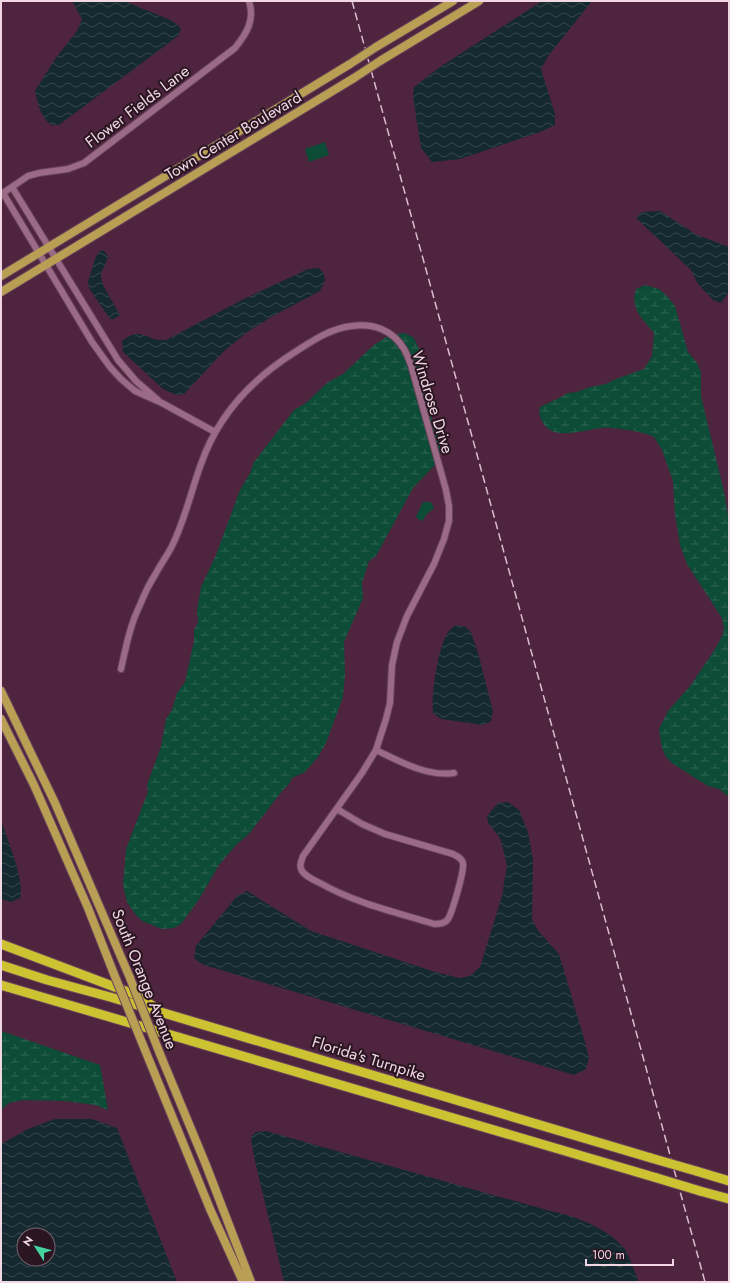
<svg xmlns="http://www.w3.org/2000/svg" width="730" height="1283" font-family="Jost,sans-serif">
	<defs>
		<pattern id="wetland-marsh" width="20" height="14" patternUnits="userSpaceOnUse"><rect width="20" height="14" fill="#0d4c36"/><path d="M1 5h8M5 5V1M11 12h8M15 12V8" fill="none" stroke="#316553"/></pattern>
		<pattern id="water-waves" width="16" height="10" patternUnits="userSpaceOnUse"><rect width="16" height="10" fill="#152930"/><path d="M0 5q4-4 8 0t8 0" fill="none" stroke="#38474e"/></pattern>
	</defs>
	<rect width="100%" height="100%" fill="#4e243e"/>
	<path fill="url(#wetland-marsh)" d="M645,285L659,289L667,296L675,306L688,352L697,363L701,372V396L725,496L729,522V797L719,789L708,786L673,764L666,757L662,748L659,729L668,711L691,685L717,646L723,634L724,628L722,618L687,564L680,545L675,514L673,481L662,450L654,437C645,432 613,427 602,428C586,429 552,443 542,421C540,416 538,412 540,407L559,398L568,393L577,392L590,387L606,384L616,379L644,369L652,356L654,333C642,318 630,309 636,289Z
		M404,333L413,337L421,352V384L430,400V414L442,442V451L434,466L413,488L376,556L369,561L362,583L363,598L344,642L345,674L343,697L326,743L318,757L305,772L292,778L289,784L282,791L249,834L236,845L219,865L198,901L181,924L174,928L162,929L142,921L135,914L127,902L123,885L126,849L148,792L147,785L161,747L166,719L172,710L177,693L185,682L194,641V630L198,623L197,610L201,587L216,555L240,490L250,473L254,462L294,410L306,403L327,383L343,374L374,345L389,335Z
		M1,1031L100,1065L108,1110L95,1105L65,1101L23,1100L9,1103L1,1110Z"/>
	<path fill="#0d4c36" d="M325,142L329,155L309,162L305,149Z
		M423,502H431L434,508L427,514L423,520L421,521L416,517Z"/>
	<path fill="url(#water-waves)" fill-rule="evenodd" d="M72,1H124L168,19L177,24L181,29L178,36L59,125H51C40,115 38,105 35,91L55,59L77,31L82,19Z
		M542,1H592L549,55L541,69L555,114V125L540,132L460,159L432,162L421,148L413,97L414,87L440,67Z
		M660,211L697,235L729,247V292L721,303L713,300L698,284L691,270L636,218L642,212Z
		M101,250L104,251L108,256C107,262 102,270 101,274C100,285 115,305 120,315L112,320L108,316L89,288L88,282L96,256Z
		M319,268L324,274L325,280L320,291L271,317L246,333L225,350L184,394L177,395L163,389L123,352L122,341C143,325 146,342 166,340L244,299L308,269Z
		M456,625L466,627L471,632L478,653L493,711L491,721L483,725L441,719L433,713C431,696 438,644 449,631C451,628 454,627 456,625Z
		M508,802L519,810L528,832L533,860L532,920L539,932L559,954L585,1042L589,1058L586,1069L574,1075L204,965L196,960L194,957L196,946L237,896L247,891L311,931L435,972L460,978L470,976L480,967L502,896L507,865L500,838L488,823L487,816L498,803Z
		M1,820C7,839 25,880 20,898L11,902L1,899Z
		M55,1119H92L117,1128L177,1282H1V1144L28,1129ZM24,1235H48V1259H24Z
		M266,1131L554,1212C577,1216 609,1230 624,1248C629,1255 635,1273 639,1282H284L254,1157L251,1137L256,1132Z"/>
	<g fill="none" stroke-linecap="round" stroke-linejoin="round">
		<defs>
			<path id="minor" d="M12,187L118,360L136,381L158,400
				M215,432L162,403L135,391L121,379L110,367L92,342L3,193L28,176L39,173L68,169L84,163L235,48C247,33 255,20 249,1
				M121,669C126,647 130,625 140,605C144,595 149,584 155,575C160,565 167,556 172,546C185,520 191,491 201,464C218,415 252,379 295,352C312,341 331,328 352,326C373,323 393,330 404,349C407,354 409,360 411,365L446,490L449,506V521L444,539L434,564L407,616L397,642L392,665L390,703L386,719L376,750L362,773L303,856C301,862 299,866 302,871C306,877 314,880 320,883C355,903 395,912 434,924C439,924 445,924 448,919C452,913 464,872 463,864C463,859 457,856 453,854L385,834L362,824L337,809
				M376,750C399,761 427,777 454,773"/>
			<path id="major" d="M376,47L453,1
				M380,61L479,1
				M1,276L350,64
				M1,292L354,78
				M1,691L55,803L130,978
				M1,719L34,785L88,908L114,974
				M145,1050L210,1209L243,1282
				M160,1054L206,1165L251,1282"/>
			<path id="highway" d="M1,944L136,995L156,1008
				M1,965L47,980L110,997L651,1158
				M1,985L657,1178
				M696,1171L729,1181
				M700,1191L729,1199"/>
		</defs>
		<use href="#minor" stroke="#68445a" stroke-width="8"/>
		<use href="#major" stroke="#68445a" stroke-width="10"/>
		<use href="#highway" stroke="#68445a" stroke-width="11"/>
		<use href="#minor" stroke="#9b6a86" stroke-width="6"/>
		<use href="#major" stroke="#b99f54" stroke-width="8"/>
		<use href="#highway" stroke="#cdc232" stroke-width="9"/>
		<path stroke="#dabdcd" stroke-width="1.5" stroke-dasharray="8 4" stroke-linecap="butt" d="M352,1L705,1282"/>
		<defs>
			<path id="major-bridge" d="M350,64L376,47
				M354,78L380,61
				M114,974L145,1050
				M130,978L160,1054"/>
			<path id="highway-bridge" d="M651,1158L696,1171
				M657,1178L700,1191"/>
		</defs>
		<use href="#major-bridge" stroke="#68445a" stroke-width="10" stroke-linecap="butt"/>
		<use href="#highway-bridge" stroke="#68445a" stroke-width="11" stroke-linecap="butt"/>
		<use href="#major-bridge" stroke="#b99f54" stroke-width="8"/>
		<use href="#highway-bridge" stroke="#cdc232" stroke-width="9"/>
	</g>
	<g text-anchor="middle" stroke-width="4" stroke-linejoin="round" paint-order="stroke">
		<g font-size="16" fill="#f1d6e4" stroke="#291621">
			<text transform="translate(137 106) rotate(-37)" y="6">Flower Fields Lane</text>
			<text transform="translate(233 135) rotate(-31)" y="6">Town Center Boulevard</text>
			<text transform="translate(433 402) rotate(73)" y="6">Windrose Drive</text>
			<text transform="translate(145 979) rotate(68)" y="6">South Orange Avenue</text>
			<text transform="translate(369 1058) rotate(17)" y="6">Florida's Turnpike</text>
		</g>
	</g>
	<rect width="730" height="1283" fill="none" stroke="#f1d6e4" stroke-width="4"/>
	<g transform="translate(36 1247) rotate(306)"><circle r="19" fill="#291621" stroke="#79636f"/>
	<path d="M0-3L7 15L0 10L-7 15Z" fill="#44d4a0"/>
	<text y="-6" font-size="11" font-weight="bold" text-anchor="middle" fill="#f1d6e4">N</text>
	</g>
	<path d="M586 1259v6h87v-6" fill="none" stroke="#f1d6e4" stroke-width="2"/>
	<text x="592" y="1259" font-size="12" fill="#f1d6e4" stroke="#291621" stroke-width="3" paint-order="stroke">100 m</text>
</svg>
